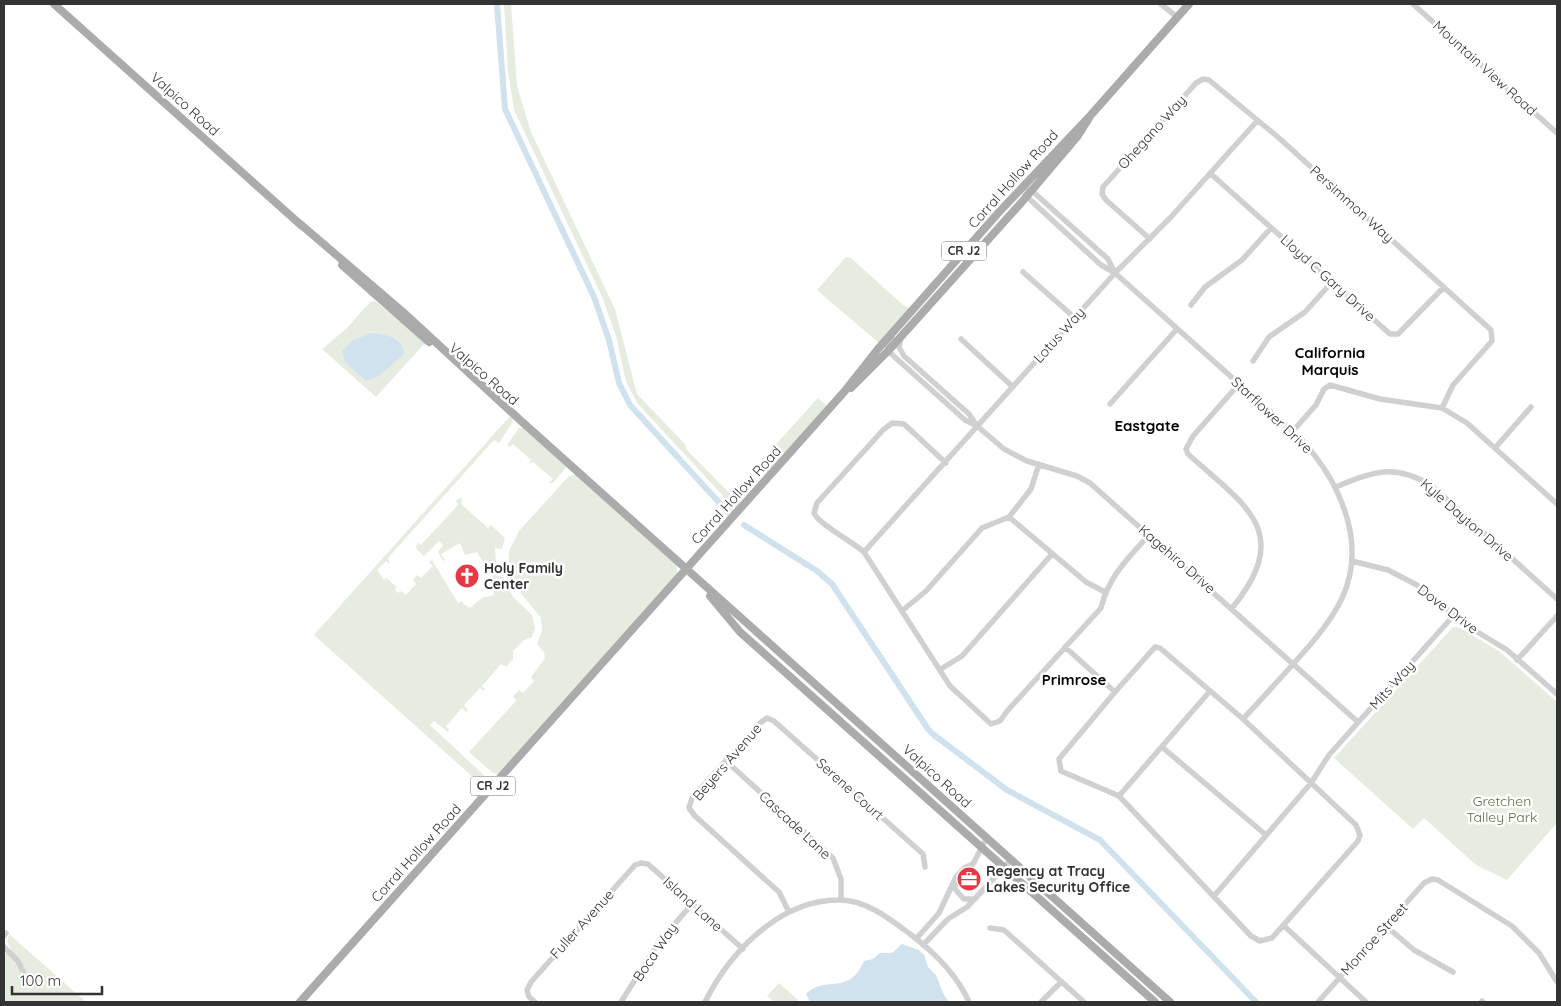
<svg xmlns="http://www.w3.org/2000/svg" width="1561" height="1006" font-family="Quicksand,sans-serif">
	<rect width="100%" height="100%" fill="#fff"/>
	<path fill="#e6ecdf" d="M504,4H511L517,86L531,132L615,309L637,394L685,444L686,449L740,504L728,517L723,511L730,504L727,500L638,404L626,382L616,336L603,299L514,110L508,72Z
		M846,257L851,258L903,305L911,309L880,344L817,290Z
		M375,301L426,342L376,397L322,349L346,329L370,302Z
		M818,398L827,406L767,473L758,464Z
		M510,416L513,418L512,423L499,443L494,440L388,558L390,564L386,561L377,570L384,580L386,578L397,587L395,589L398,593L401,591L406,595L416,584L413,580L417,575L421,578L433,566L429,562L432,560L458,603L463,601V604L470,608L482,598L494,595L493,587L490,585L495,582L477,552L465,555L460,543L441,554L445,560L443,561L438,552L443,545L439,541L424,556L417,550L416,546L419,543L421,545L458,505L456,501L460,498L463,500L461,504L488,528L491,525L505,538L502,549L495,548L497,576L503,577L513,597L532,615L535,628L532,637L524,640L513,651V659L506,667L501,664L482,686L485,689L484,691L480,688L464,705L468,710L466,712L462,708L446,726L449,729L448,732L434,721L430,725L488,779L490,785L482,793L475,779L314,635Z
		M519,428H524L566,465L565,469L553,483H549L553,479L533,462L528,464L531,460L513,444L510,447L507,445Z
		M576,474L677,565V574L499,774L493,773L469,752L516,701L513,696L519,690L523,693L534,681L531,677L545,658L544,652L537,644L542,631L541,618L512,582L509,565V551L519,531L568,477Z
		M1453,627L1460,628L1499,651L1557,702V823L1507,880L1476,865L1424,818L1413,829L1334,758Z
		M9,934L86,1002H4V955L11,949L7,942Z
		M779,983L798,1000L795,1002H775L767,996Z"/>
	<path fill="#cfe2ee" d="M371,333C384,334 404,337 404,354L379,376L366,381L345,362L342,351L352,341Z
		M902,944L919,950L924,955L928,967L936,975L943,993L949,1002H810L806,994C827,974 848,997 864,961L873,959L880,953H892Z"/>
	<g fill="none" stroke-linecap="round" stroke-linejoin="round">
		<path stroke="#cfe2ee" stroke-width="6" d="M497,4L505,109L594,297L609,340L619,383L630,405L725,509
			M744,525L817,571L832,584L928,729L934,735L1007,790L1100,840L1256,1002"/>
		<path stroke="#d0d0d0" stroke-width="5.5" d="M1161,4L1177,17
			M1413,4L1557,133
			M1210,173L1390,334H1398L1444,287
			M1023,188L1031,190L1108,259L1115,273L1302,440C1323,464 1338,487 1347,518C1365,581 1334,619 1294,663C1277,682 1260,701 1243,719
			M1025,195L1101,265L1115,273
			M1150,239L1106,200L1102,194L1103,187L1196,83L1203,79L1209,80L1279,138L1491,330L1492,341L1453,385L1442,408
			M1023,272L1075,318
			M1191,305L1205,287L1242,260L1271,228
			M892,337L888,344V351L965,420L975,425
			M901,337L899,347L904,356L969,414L977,426L1004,449L1027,461L1077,476L1090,483L1358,722
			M961,339L1013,387
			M1253,361L1269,337L1305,312L1332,282
			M1110,404L1177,329
			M1292,432L1316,405L1324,389L1330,385L1380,399L1442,408L1467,423L1557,504
			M1495,448L1531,407
			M946,463L904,424L892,423L883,430L817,503L814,513C817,523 853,542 864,552L950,686L991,724L1000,721L1008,710L1101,608C1108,577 1129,557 1149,535
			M1039,464L1031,489L1009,517L1086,582L1105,592
			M1336,487C1372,471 1397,463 1433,487L1557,599
			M864,552L1115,273L1171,217L1257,121
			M1352,561L1388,570L1417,585L1466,625L1507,650L1557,694
			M1232,608C1295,531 1244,505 1188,454L1186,449L1193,436L1239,384
			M903,610L926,591L982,528L1009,517
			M1065,647L1115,692L1155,647L1160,648L1243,719L1356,825L1360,835L1358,841L1272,938L1260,941L1251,936L1119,796
			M1517,660L1557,616
			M941,669L962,656L1052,554
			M1115,692L1059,759L1061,771L1119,796L1210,691
			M1162,747L1266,835
			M726,761L833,858L841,879V900
			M973,864L958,884L953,887L964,899H975
			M1214,896L1311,783L1329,755L1454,615
			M788,910L779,892L695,816L689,808L692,798L760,723L767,718L774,721L923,854L925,867
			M1283,925L1366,1002
			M1386,926L1414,950L1453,972
			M990,928L1004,930L1084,1002
			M4,936L6,933
			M916,939L939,913L956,877L964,868L973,864L987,837
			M923,945L948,919L967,907L1011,860
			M4,947L18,961L23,972
			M1482,1001L1483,1002
			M535,1002L529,997L527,990L531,982L635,865L641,863L648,864L743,949
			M621,1002L659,942L692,904
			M705,1002C730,952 780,899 840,900C866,900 890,919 910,934C934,952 957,975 969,1002
			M1041,1002L1061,982
			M1318,1002L1424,883L1432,879L1438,880L1512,926L1539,953L1557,982"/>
		<path stroke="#ababab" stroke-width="8" d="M54,4L302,226
			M299,223L403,312L520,420L1170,1002
			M342,265L429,342
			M851,388L888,351L1021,203L1077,137L1089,118
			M710,596L740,632L1155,1002
			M300,1002L844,392L878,349L999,212L1090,116L1189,4"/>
	</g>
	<defs>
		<symbol id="church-disc" viewBox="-11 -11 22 22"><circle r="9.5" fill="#e63946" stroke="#fff"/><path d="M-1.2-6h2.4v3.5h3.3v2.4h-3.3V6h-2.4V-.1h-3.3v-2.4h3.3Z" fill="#fff"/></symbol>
		<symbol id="office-disc" viewBox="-11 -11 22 22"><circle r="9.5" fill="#e63946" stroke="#fff"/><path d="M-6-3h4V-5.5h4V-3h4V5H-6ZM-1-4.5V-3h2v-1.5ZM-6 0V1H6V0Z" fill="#fff"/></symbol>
	</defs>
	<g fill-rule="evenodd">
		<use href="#church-disc" x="453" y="562" width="28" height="28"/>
		<use href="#office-disc" x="955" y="865" width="28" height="28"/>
	</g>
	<g text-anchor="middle" stroke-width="5" stroke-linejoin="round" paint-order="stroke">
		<g fill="#fff" stroke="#707070" stroke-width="1">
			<rect x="941.5" y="241.5" width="45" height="19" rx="4"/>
			<rect x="470.5" y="776.5" width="45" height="19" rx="4"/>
		</g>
		<g font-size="12" font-weight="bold" fill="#333">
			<text x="964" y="255">CR J2</text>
			<text x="493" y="790">CR J2</text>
		</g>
		<g font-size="14" fill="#333" stroke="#fff">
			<text transform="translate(1485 68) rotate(42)" y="5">Mountain View Road</text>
			<text transform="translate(185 104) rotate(42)" y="5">Valpico Road</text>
			<text transform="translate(1152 132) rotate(-48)" y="5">Ohegano Way</text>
			<text transform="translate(1013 179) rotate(-48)" y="5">Corral Hollow Road</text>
			<text transform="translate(1352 204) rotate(42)" y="5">Persimmon Way</text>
			<text transform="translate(1328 278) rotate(42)" y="5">Lloyd C Gary Drive</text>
			<text transform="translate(1059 335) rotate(-48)" y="5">Lotus Way</text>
			<text transform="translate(484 374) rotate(41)" y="5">Valpico Road</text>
			<text transform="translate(1272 415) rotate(43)" y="5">Starflower Drive</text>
			<text transform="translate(736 495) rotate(-48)" y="5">Corral Hollow Road</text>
			<text transform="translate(1467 520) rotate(41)" y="5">Kyle Dayton Drive</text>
			<text transform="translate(1177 559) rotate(41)" y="5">Kagehiro Drive</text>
			<text transform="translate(1448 609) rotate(37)" y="5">Dove Drive</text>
			<text transform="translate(1392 685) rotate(-48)" y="5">Mits Way</text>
			<text transform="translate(727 762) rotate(-49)" y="5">Beyers Avenue</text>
			<text transform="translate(937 776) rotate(42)" y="5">Valpico Road</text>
			<text transform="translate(850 789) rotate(42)" y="5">Serene Court</text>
			<text transform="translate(795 825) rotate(43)" y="5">Cascade Lane</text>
			<text transform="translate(416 853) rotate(-48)" y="5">Corral Hollow Road</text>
			<text transform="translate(693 904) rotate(42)" y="5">Island Lane</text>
			<text transform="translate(582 924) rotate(-48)" y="5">Fuller Avenue</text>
			<text transform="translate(1374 939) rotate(-48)" y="5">Monroe Street</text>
			<text transform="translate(655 952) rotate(-56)" y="5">Boca Way</text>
		</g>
		<g font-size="14" font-weight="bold" fill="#333" stroke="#fff" text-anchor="start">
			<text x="484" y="573">Holy Family<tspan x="484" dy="16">Center</tspan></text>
			<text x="986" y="876">Regency at Tracy<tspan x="986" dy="16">Lakes Security Office</tspan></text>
		</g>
		<g font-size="14" fill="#56703f" stroke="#fff">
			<text x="1502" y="806">Gretchen<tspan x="1502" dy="16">Talley Park</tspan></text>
		</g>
		<g font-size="15" font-weight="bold" fill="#000" stroke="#fff">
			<text x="1330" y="358">California<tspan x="1330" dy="17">Marquis</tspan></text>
			<text x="1147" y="431">Eastgate</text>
			<text x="1074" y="685">Primrose</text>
		</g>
	</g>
	<rect width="1561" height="1006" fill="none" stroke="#333333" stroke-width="10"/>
	<path d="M12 986v8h90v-8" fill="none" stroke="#333333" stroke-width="2.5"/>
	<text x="20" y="986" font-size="15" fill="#333333" stroke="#ffffff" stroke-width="4" paint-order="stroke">100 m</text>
</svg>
